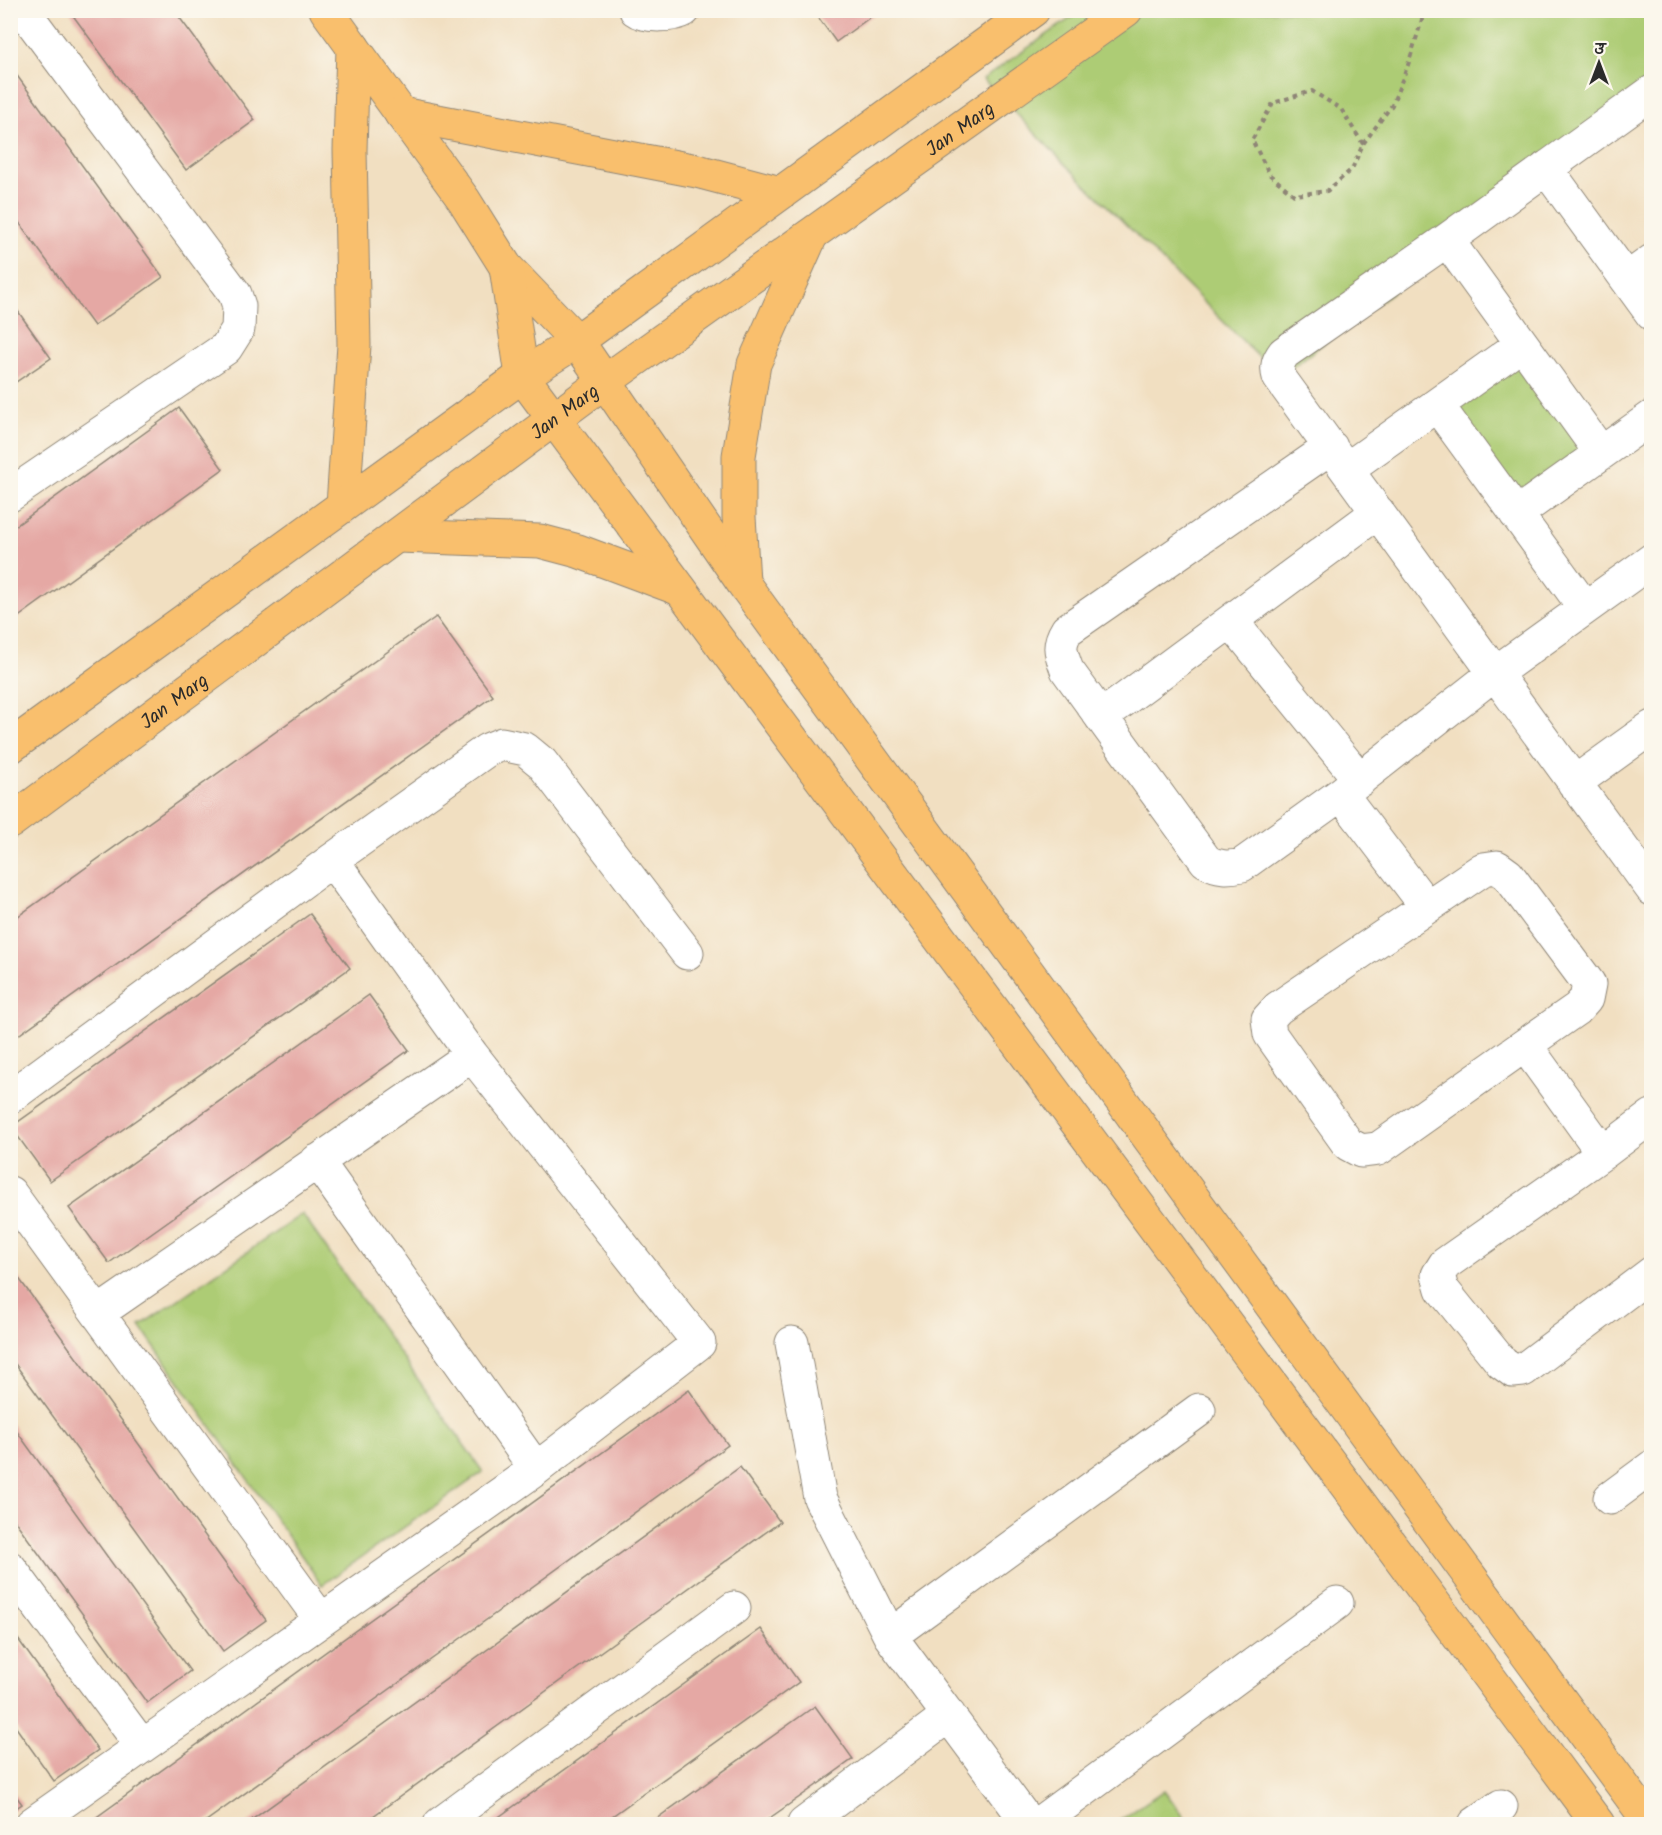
<svg xmlns="http://www.w3.org/2000/svg" width="1662" height="1835" font-family="Kalam,'Playpen Sans Deva',sans-serif">
	<rect width="100%" height="100%" fill="#fbf7ec"/>
	<filter id="ink" filterUnits="userSpaceOnUse"><feTurbulence type="fractalNoise" baseFrequency=".0167" numOctaves="2"/><feDisplacementMap in="SourceGraphic" scale="12" xChannelSelector="R" yChannelSelector="G"/><feConvolveMatrix kernelMatrix="1 2 1 2 8 2 1 2 1" color-interpolation-filters="sRGB"/></filter>
	<filter id="wash" filterUnits="userSpaceOnUse"><feTurbulence type="fractalNoise" baseFrequency=".008" numOctaves="4" result="noise"/><feDisplacementMap in="SourceGraphic" scale="24" xChannelSelector="R" yChannelSelector="G"/><feGaussianBlur stdDeviation="1.35" result="paint"/><feColorMatrix in="noise" values="0 0 0 0 0 0 0 0 0 0 0 0 0 0 0 0 0 1.4 0 .05"/><feComposite in="paint" operator="in"/></filter>
	<g filter="url(#wash)">
		<rect width="100%" height="100%" fill="#f1dfc1"/>
		<path fill="#adcc74" stroke="#6c7c50" stroke-width="1.5" d="M1081,11H1651V98L1279,377L1061,160L983,79Z
			M1520,361L1584,449L1518,496L1454,405Z
			M302,1214L483,1472L322,1585L140,1326Z
			M1164,1790L1189,1824H1115Z"/>
		<g id="blocks">
			<path fill="#e5a8a4" d="M69,10H174L255,120L186,170Z
				M813,10H880L836,42Z
				M10,66L163,277L94,326L10,210Z
				M10,300L51,358L10,386Z
				M179,408L223,469L10,623V530Z
				M436,617L493,696L10,1041V922Z
				M310,914L350,968L50,1181L11,1127Z
				M369,995L409,1050L109,1263L69,1208Z
				M10,1266L266,1620L223,1651L10,1357Z
				M689,1390L728,1445L496,1613L202,1824H87Z
				M10,1422L190,1671L147,1703L10,1514Z
				M740,1467L780,1522L664,1606L362,1824H246Z
				M10,1628L98,1750L54,1781L10,1719Z
				M761,1629L799,1682L601,1824H489Z
				M815,1706L853,1759L824,1780L761,1824H649Z
				M10,1788L22,1804L10,1812Z"/>
		</g>
	</g>
	<g filter="url(#ink)">
		<use href="#blocks" fill-opacity="0" stroke="#8e8576" stroke-width="1.5"/>
		<g fill="none" stroke-linecap="round" stroke-linejoin="round">
			<defs>
				<path id="minor" d="M636,10C645,17 674,16 684,10
					M1652,92L1447,240L1284,353C1278,361 1276,367 1279,377L1652,889
					M1546,168L1652,314
					M1447,240L1601,453
					M1627,279L1652,261
					M1437,405L1585,608
					M1331,447L1067,630C1057,646 1061,653 1067,670L1206,861C1218,868 1228,868 1242,865L1341,794L1495,673L1652,560
					M1347,469L1522,344
					M10,495L226,348L238,329L239,306L235,294L23,10
					M1516,514L1652,417
					M1231,621L1360,780
					M1101,717L1378,512
					M1574,783L1652,727
					M1341,794L1427,907
					M1525,1045L1578,1008L1586,999L1589,984L1508,875L1497,867L1483,869L1278,1008L1268,1019L1270,1034L1348,1144L1361,1151L1378,1149L1525,1045L1603,1153
					M10,1097L332,860L487,750L502,744L525,749L542,763L687,953
					M1652,1116L1603,1153L1445,1264L1438,1275L1442,1289L1502,1363L1513,1371L1523,1370L1652,1273
					M317,1161L536,1469
					M10,1193L321,1620
					M98,1313L472,1055
					M792,1343L820,1498L890,1636L1029,1824
					M1610,1498L1652,1467
					M10,1568L142,1746
					M890,1636L1199,1410
					M32,1824L536,1469L699,1343L472,1055L332,860
					M440,1824L734,1608
					M804,1824L949,1715
					M1038,1824L1337,1603
					M1475,1824L1501,1806"/>
				<g id="major">
					<path d="M326,10L464,200L506,267L577,341L743,583L1651,1824"/>
					<path d="M401,114L697,171L780,193"/>
					<path d="M506,267L522,376L1598,1824"/>
					<path d="M343,505L354,345L350,150L353,47"/>
					<path d="M398,536L540,541L578,551L680,589"/>
					<path d="M743,581L739,517V456L754,364L810,238"/>
					<path d="M10,747L522,376L577,341L1033,10"/>
					<path id="s1" d="M10,822L604,382L1126,10"/>
				</g>
			</defs>
			<use href="#minor" stroke="#8e8576" stroke-width="35"/>
			<use href="#major" stroke="#8e8576" stroke-width="35"/>
			<path stroke="#8e8576" stroke-width="4" stroke-dasharray="4.5 4.5" stroke-linecap="butt" d="M1363,144L1341,109L1312,91L1273,103L1252,140L1270,175L1294,195L1327,191L1352,169L1363,144L1392,105L1408,65L1425,10"/>
			<use href="#minor" stroke="#fff" stroke-width="33"/>
			<use href="#major" stroke="#f9bf6d" stroke-width="33"/>
		</g>
	</g>
	<g text-anchor="middle" stroke-width="4.5" stroke-linejoin="round" paint-order="stroke">
		<g font-size="20" fill="#2b2b2b" stroke="#fbf7ec">
			<text dy="7" stroke="none"><textPath href="#s1" startOffset="1176">Jan Marg</textPath></text>
			<text dy="7" stroke="none"><textPath href="#s1" startOffset="690">Jan Marg</textPath></text>
			<text dy="7" stroke="none"><textPath href="#s1" startOffset="204">Jan Marg</textPath></text>
		</g>
	</g>
	<rect width="1662" height="1835" fill="none" stroke="#fbf7ec" stroke-width="36"/>
	<g transform="translate(1599 63)" stroke="#fbf7ec" stroke-width="4.5" paint-order="stroke">
	<path d="M0-4.5L10 22L0 15L-10 22Z" fill="#2b2b2b"/>
	<text y="-9" font-size="16" font-weight="bold" text-anchor="middle" fill="#2b2b2b">उ</text>
	</g>
</svg>
